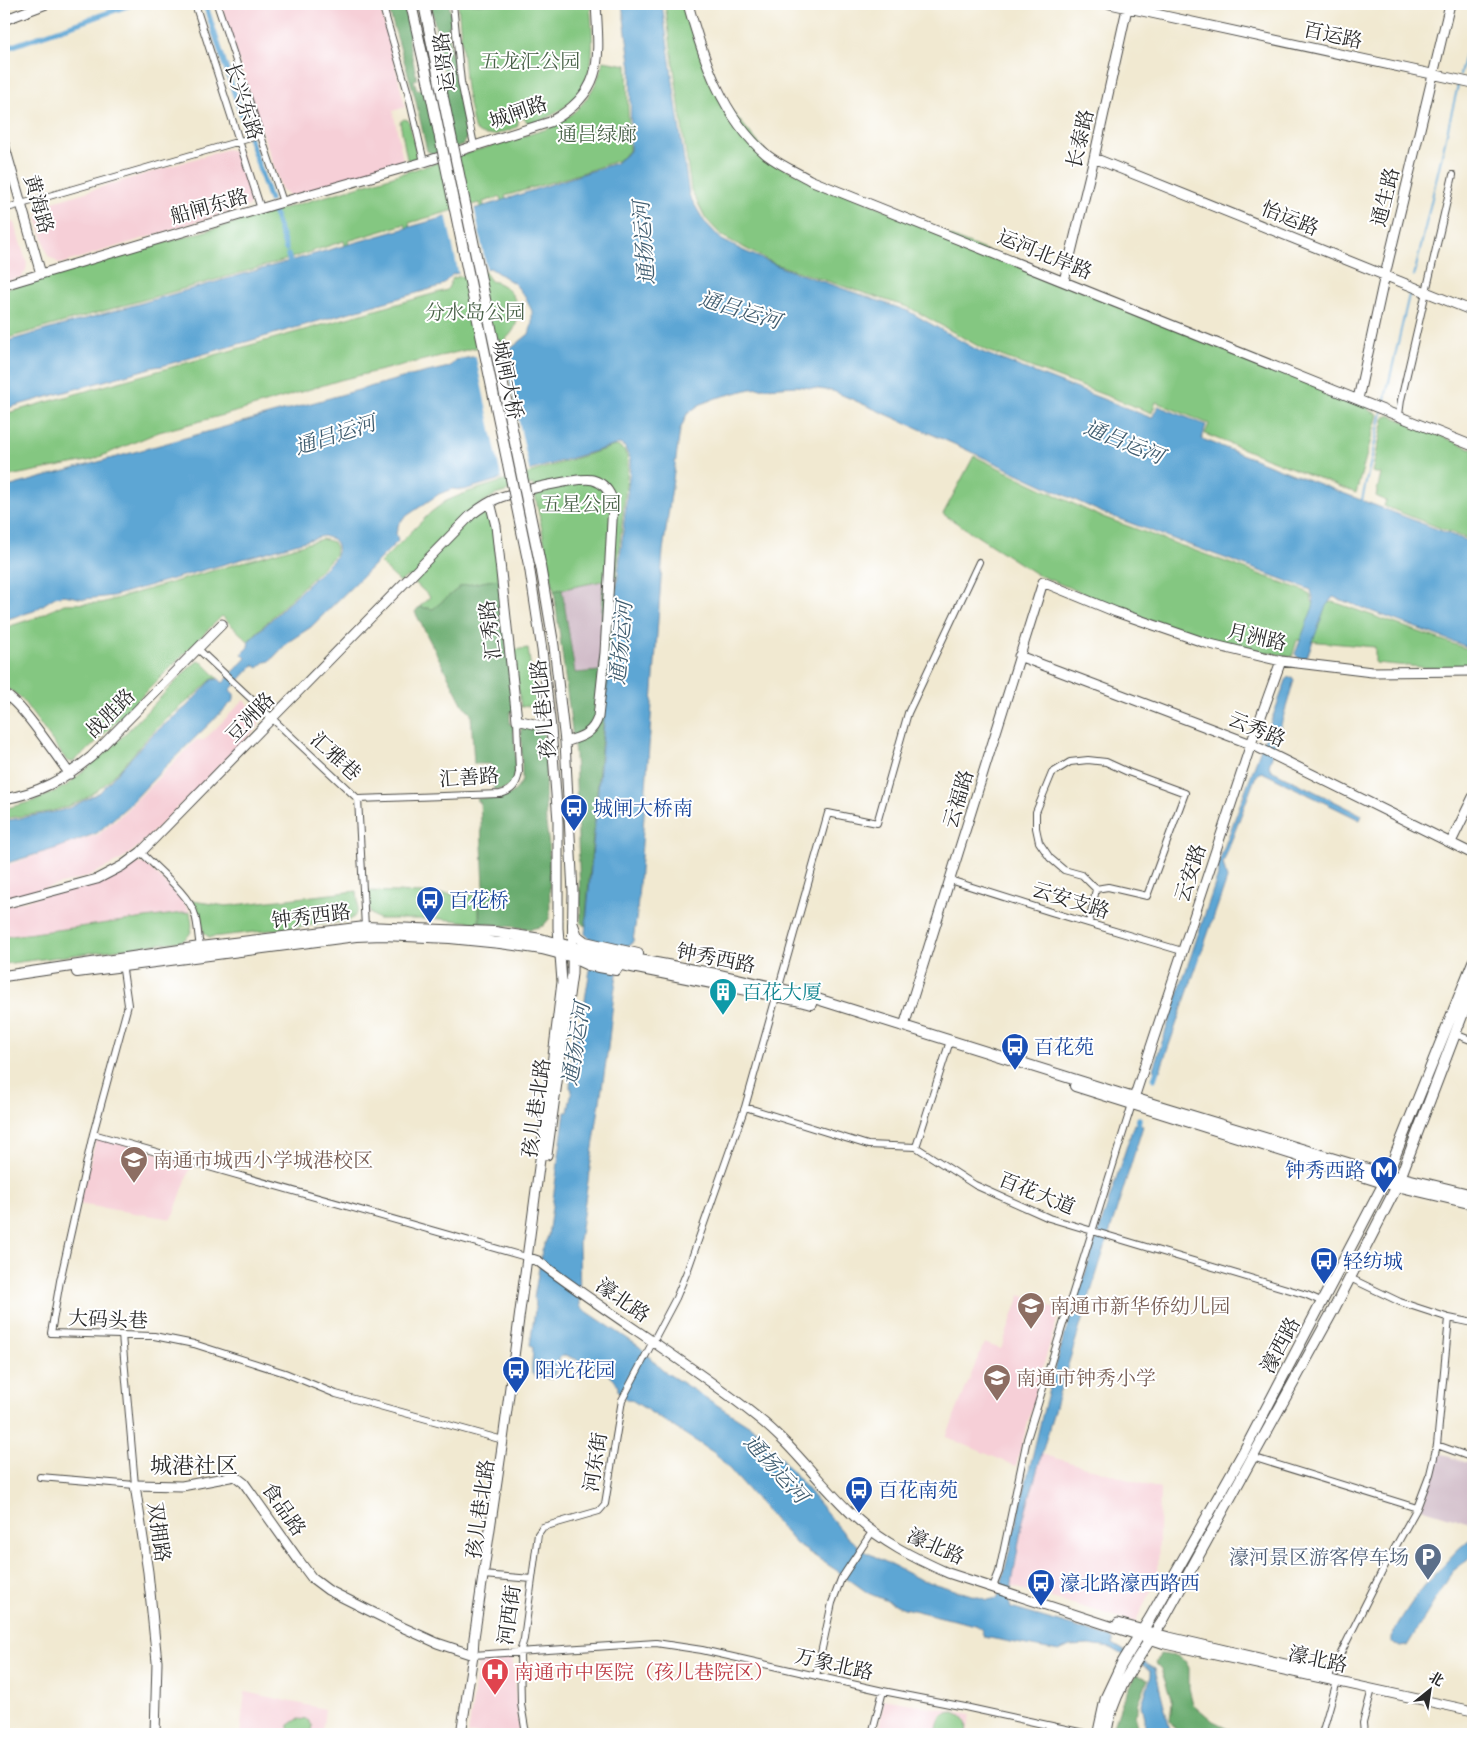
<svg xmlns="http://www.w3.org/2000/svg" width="1477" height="1738" font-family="'IM FELL Great Primer','Noto Serif SC',serif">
	<rect width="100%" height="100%" fill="#fff"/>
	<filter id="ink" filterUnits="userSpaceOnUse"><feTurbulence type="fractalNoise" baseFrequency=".02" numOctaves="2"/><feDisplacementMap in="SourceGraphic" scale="10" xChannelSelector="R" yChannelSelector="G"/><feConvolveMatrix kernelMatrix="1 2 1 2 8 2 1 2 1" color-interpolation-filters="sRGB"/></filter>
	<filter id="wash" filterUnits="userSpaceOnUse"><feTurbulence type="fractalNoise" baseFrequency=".0096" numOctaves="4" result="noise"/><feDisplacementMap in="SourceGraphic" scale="20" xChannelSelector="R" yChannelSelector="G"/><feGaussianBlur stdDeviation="1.12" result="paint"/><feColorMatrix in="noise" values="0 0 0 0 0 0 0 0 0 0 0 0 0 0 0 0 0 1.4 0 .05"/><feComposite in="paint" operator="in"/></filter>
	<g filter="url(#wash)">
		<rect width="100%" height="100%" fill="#f1e9d1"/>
		<path fill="#f6cfd7" d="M220,4H379L391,47L405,107L393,111L403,159L402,163L398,166L291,196L284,192L281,188Z
			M227,149L241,153L254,193L249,206L60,264L48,256L37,217L43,205Z
			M4,219L14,223L27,264L26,271L21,277L4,282Z
			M244,700L259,717V725L256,729L138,847L121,860L87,877L4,899V866L99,834L124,812L196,740H204Z
			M138,863L146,864L149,867L181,898L190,912L4,939V906L106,879Z
			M97,1136L192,1163L172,1219L78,1204Z
			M1020,1295L1060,1310L1043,1367L1016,1466L946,1437L984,1343L1001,1349Z
			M1035,1452L1160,1489L1158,1578L1135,1622L1010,1586Z
			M512,1655L519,1734H468L479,1657Z
			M245,1692L325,1709L322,1734H240Z
			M884,1699L971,1714L967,1734H878Z"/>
		<path fill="#d1bdc9" d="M603,581L601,671L575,673L562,589Z
			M1438,1453L1473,1465V1524L1421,1508L1436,1469Z"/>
		<path fill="#84c781" stroke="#587956" d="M458,4H590C594,49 599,91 552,115C545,119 535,124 527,122L524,118L518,119V125L517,127C504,132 483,142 474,128L466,89Z
			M665,4H685L716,92L777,165L1369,407L1368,410L1378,414L1356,493L1205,434L1209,424L1156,402L1152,413L985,350L910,308L775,264L722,236L706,219L691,190Z
			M603,61L627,65L629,151L619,160L582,173L505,196L506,201L503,206L500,197L483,202L486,211L480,208L479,203L409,223L410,229L408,234L405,224L348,241L351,252L346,249L344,241L279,262L4,339V289L344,191L547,129C577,115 596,94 603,61Z
			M404,119L408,120L409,122L417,156L413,161L407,159L400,122Z
			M484,271L491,281C510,284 523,305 516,324C514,331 509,336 504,341L340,380L239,411L159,432L92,460L4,477V414L447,290L453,278Z
			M1389,415L1473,449V541L1384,506L1386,501L1376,496L1381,474L1372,472L1385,416L1388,417Z
			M615,446C627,447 628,458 628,468L616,578L554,591L533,484L495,495L473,509L488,514L492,519L499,579L461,586L433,609L419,607L430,597L408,576L400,582L380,563L430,513L446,501L468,492Z
			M974,456L1095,514L1305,591L1311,596L1312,602L1324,606L1327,603L1334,602L1473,651V670H1455L1375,663V647L1297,640L1292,657L1197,640L1036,574L943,514Z
			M322,539L333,542L336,548L335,555L248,641L222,616L90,748L72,762L67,761L64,757L21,698L13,692L4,687V628L38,617L64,604L101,603Z
			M528,648L536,705L521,707L513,650Z
			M198,661L202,662L218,678L212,679C192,699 169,715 150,735C126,761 107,790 74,804C52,814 27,814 4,819V809L37,800L66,786L111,748L190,667Z
			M357,891C358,903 361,915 348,921L212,937H209L204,933L198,912L192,901L226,906Z
			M368,891L479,895V923L441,919H378L370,913Z
			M190,912C192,925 195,933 182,941L4,964V937Z
			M955,1712C966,1717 968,1723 966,1734H936C939,1720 938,1713 955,1712Z
			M298,1719L308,1720L312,1725L313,1734H288L289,1725Z"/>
		<path fill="#6bac6f" stroke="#4b6c4d" d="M387,4H404L410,37L408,38L417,79L414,80L417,90L452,82L450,72L444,73L431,4H449L452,23L448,26L451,54L454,57L458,85L467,136L463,145L433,154L427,151L415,97Z
			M616,578L585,926L581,923L575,754L554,591L562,589L575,673L600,671L603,581Z
			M499,579L514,711L510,712V724L513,725C514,737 519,775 512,784C507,790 501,790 494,790L491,764H474L471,714L463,705L415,612L419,607L433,609L461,586Z
			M523,726L537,729L544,735L546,764L545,798L546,824L549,846L550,914L549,919L543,926L531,929L480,923L479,891L484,887L480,802L477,801V799C497,795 512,802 522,780L521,729Z
			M1160,1654L1177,1656L1186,1662L1189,1668V1688L1193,1704L1213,1721L1234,1731L1237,1734H1179L1170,1721L1172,1702L1161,1669L1156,1664Z
			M1136,1675L1148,1679L1138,1704V1710L1135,1715L1140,1734H1111L1121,1705Z"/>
		<path fill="#5da6d4" stroke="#446880" d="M622,4H662L689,195L704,221L722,240L744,251L783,268L908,311L979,351L1152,418L1158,406L1206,425L1202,439L1473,543V649L1333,597L1326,606L1307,657L1300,660L1295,654L1313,607L1314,603L1311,590L1103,513L954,444L833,391L796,386L750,389L716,398L699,405L687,414L680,430L663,551L637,913L633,941L630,946L622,945L614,993L608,1048L579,1241L580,1307L640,1347L662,1370L758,1431L755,1435L781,1458L848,1538L866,1552L919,1579L988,1600L998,1598L1047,1396L1062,1344L1134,1124L1143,1126L1057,1400L1022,1524L1009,1602L1011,1608L1110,1637L1113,1640V1644L1155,1669L1171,1734H1145V1718L1142,1704L1151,1676V1670L1111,1648L1089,1645L1070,1646L1059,1651L984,1637L981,1629L975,1625L904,1608L868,1593L836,1570L796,1544L716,1454L630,1399L627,1400L618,1391C620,1372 579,1361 565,1355L560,1357L553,1379L537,1377L532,1374C531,1365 533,1356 533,1347L530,1345L536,1303L534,1298L542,1250L548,1236L565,1112H568L572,1089L570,1088L572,1048L580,1029L595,940L589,938L585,934L614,612L630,468V459L624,446L619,444L464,490L452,489L439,494L408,515L399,523L396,533L398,541L311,627L288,642L270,661L265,662L258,668L253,665L230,690L234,694V700L167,765L130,804L97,833L57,848L4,864V821L60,811L72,807L100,792L152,735L186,707L212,680L219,679L223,683L246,658L242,654L248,647L249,641L333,560C339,553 339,546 333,539L323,536L113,596L84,599L64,595L55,597L34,611L4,620V488L402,378L449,367L456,360L509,350L529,334L532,324V311L525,297L515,284L490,268L453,274L441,286L162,366L154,367L4,409V342L491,204L616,163L630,151L631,68Z
			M1292,677L1294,680L1269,766L1271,770L1362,815L1360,820L1262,772L1259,773L1255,778L1223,863L1227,879L1160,1071L1153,1069L1219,872L1218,864L1287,678Z
			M1473,1537V1556L1453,1571L1407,1646L1400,1647L1391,1642V1637C1406,1608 1424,1584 1447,1561C1455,1552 1463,1544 1473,1537Z"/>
		<path fill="#f1e9d1" d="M474,206L487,271L459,276L446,214Z
			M503,348L530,473L502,481L475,354Z"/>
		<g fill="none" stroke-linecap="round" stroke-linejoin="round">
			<path stroke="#5da6d4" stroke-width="2" d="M1460,75L1473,18
				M1414,276L1458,85
				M1383,408L1409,295
				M1362,500L1382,412"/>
			<path stroke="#5da6d4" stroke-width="5.5" d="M205,4L246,129
				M4,49L133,4
				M249,137L270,200
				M273,209L286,249
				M288,255L290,262
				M1154,1079L1157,1070
				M1138,1125L1139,1119"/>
		</g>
	</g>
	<g filter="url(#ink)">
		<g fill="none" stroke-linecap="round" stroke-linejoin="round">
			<defs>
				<path id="street" d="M195,4L261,209
					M217,4L283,202
					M382,4L408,93L424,162
					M453,4L461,82L474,145
					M4,209L261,135
					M1399,415L1401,400L1453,175
					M198,649L358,799L365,927
					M358,799L500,794C512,791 517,785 519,772L517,720
					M141,852C156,868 190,895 195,915C198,925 198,937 200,947
					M950,880L1051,912L1182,951
					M1089,923L1096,889L1082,875L1064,870L1050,858L1039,842L1036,828V812L1052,773L1070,762L1088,760L1106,762L1128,772L1185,793L1147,896L1108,887L1096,889
					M122,963L128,1005L93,1134L60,1281L51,1333L154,1336L194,1344L285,1373L336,1394L503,1440
					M1455,1034L1473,1041
					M745,1107L868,1145L916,1147L975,1185L1049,1218L1307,1295L1323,1302
					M93,1134L526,1257
					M916,1147L950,1041
					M1350,1278L1400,1302L1449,1318L1473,1323
					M1437,1445L1473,1458
					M1252,1457L1417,1508
					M40,1477L135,1485L122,1335
					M483,1575L532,1579L524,1639L520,1652L521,1704L526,1734
					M532,1579L538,1534L543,1527L599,1511L605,1504L622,1400L676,1298L688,1269L745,1107L828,813L877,823L908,713L979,562
					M993,1587L999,1572L1027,1439L1133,1101
					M473,1655L656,1643L702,1650L883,1691L965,1707L1084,1733L1097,1734
					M816,1676L832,1603L841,1579L872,1532
					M1328,1679L1382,1571L1417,1508L1430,1474L1437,1445L1449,1318
					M872,1734L883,1691
					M1322,1734L1337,1681
					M1364,1734L1363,1723L1372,1689"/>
				<path id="secondary" d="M688,4C703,58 722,117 767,155C780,165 796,172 810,180L1473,446
					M1110,4L1473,83
					M4,20L46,4
					M4,144L41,274
					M1094,158L1473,311
					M1064,281L1094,158L1128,4
					M4,285L283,202L424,162L550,122C605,92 599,58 596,4
					M1358,399L1385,275L1450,4
					M490,502L496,526L517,720L551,728
					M540,563L554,646L565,742L573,892L572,974L547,1155
					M1019,656L1251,744L1473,854
					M4,694C22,703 55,755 70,774
					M4,799C39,793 64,779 91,757L222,624
					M1451,842L1473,797
					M4,904L97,879L122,866L141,852L471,515C480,508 490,501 501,497C516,492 581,476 593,480C604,483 610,492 613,502L605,653L598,717C593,734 581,737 565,742
					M904,1026L1043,582L1116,612L1206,643L1281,661L1372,672L1473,671
					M1134,1098L1251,744L1281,661
					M526,1257L538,1261C609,1315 687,1361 757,1417C794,1446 820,1485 855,1517C882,1542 914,1558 948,1573L1165,1644L1473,1711
					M1118,1623L1169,1637L1324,1673
					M155,1734L157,1662L148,1572L135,1485L182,1486L235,1476L244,1483L300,1562L312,1578L328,1590L402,1627L437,1643L473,1655
					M461,1734L473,1655L474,1638L503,1440L546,1114L562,982L558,928V821L551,728L542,650L529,565"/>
				<path id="primary" d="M411,4L429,85
					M424,4L440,83
					M573,925L577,936L585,942L638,954
					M577,960L588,965L616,970
					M77,972L356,936L383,935L450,938L500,943L542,949L565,955L592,959L796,1000L811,1004
					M4,976L200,947L365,927L495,932L541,939L585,950L716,974L798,993L1156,1105L1374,1171L1473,1195
					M1075,1086L1384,1183L1473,1204
					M1098,1734L1106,1697L1121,1665L1150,1618L1243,1453L1384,1183L1473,962
					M1106,1734C1112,1691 1139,1657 1162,1622L1335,1307L1397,1186L1473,987"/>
			</defs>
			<use href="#street" stroke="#494844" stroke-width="8"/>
			<use href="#secondary" stroke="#494844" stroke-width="11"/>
			<use href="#primary" stroke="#494844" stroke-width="12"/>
			<use href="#street" stroke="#fff" stroke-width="6"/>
			<use href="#secondary" stroke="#fff" stroke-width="9"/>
			<use href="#primary" stroke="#fff" stroke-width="10"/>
			<defs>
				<path id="primary-bridge" d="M440,83L540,563
					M429,85L529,565"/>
			</defs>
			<use href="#primary-bridge" stroke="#494844" stroke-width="12" stroke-linecap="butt"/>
			<use href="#primary-bridge" stroke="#fff" stroke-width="10"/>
		</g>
	</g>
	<defs>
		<symbol id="bus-pin" viewBox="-11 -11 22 30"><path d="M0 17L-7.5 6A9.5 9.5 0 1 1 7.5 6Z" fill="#1a4fb4" stroke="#fff"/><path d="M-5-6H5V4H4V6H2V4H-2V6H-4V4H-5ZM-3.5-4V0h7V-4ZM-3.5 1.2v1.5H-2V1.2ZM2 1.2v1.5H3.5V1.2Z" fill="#fff"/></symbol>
		<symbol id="building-pin" viewBox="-11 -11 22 30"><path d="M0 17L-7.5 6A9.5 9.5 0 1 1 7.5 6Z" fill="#0f9aa8" stroke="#fff"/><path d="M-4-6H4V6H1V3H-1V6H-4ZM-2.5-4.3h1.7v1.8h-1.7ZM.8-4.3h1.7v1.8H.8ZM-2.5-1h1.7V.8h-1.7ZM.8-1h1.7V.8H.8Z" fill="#fff"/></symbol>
		<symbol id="school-pin" viewBox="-11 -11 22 30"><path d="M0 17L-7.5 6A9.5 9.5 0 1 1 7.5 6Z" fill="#8d6e63" stroke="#fff"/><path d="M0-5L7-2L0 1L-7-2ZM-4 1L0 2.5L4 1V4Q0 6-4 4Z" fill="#fff"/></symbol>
		<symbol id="metro-pin" viewBox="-11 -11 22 30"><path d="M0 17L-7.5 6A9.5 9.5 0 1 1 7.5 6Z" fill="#1a4fb4" stroke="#fff"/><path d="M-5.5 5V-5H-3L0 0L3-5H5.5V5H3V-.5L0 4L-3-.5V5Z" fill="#fff"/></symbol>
		<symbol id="parking-pin" viewBox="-11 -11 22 30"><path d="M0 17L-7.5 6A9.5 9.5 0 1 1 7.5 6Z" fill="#5c6f8a" stroke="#fff"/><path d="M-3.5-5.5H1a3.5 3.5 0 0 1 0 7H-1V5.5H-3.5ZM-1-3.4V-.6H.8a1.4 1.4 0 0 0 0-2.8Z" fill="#fff"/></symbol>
		<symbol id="hospital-pin" viewBox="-11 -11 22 30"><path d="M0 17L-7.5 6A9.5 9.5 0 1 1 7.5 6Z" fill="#e0444e" stroke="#fff"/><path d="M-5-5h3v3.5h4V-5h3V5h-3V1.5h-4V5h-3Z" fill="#fff"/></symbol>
	</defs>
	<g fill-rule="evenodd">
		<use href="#bus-pin" x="558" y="792" width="32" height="43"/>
		<use href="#bus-pin" x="414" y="884" width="32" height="43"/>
		<use href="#building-pin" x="707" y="976" width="32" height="43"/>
		<use href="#bus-pin" x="999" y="1031" width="32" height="43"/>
		<use href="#school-pin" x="118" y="1144" width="32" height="43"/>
		<use href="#metro-pin" x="1368" y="1154" width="32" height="43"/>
		<use href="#bus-pin" x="1308" y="1245" width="32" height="43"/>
		<use href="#school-pin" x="1015" y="1290" width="32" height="43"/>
		<use href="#bus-pin" x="500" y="1354" width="32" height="43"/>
		<use href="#school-pin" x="981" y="1362" width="32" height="43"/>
		<use href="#bus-pin" x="843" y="1474" width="32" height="43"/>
		<use href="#parking-pin" x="1412" y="1541" width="32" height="43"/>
		<use href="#bus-pin" x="1025" y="1567" width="32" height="43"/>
		<use href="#hospital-pin" x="479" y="1656" width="32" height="43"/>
	</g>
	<g text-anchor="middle" stroke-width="4" stroke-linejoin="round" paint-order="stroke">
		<g font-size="20" fill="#2b2b2b" stroke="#fff">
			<text transform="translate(1333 35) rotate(12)" y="7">百运路</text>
			<text transform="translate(444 62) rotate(-97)" y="7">运贤路</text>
			<text transform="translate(244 101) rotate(72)" y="7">长兴东路</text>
			<text transform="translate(518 112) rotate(-19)" y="7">城闸路</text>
			<text transform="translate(1080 139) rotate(-77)" y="7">长泰路</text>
			<text transform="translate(1385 197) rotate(-76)" y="7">通生路</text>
			<text transform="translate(39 204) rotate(74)" y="7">黄海路</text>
			<text transform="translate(209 206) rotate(-16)" y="7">船闸东路</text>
			<text transform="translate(1290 218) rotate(22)" y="7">怡运路</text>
			<text transform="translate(1045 254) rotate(22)" y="7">运河北岸路</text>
			<text transform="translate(508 380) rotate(78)" y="7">城闸大桥</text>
			<text transform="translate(490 630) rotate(-97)" y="7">汇秀路</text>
			<text transform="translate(1257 637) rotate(13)" y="7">月洲路</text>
			<text transform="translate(543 709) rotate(-96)" y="7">孩儿巷北路</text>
			<text transform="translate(110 713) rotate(-45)" y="7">战胜路</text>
			<text transform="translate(250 717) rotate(-46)" y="7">豆洲路</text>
			<text transform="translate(1257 729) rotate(23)" y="7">云秀路</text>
			<text transform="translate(336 756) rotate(43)" y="7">汇雅巷</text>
			<text transform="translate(469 777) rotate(-4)" y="7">汇善路</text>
			<text transform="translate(958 799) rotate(-73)" y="7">云福路</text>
			<text transform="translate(1190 873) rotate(-72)" y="7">云安路</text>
			<text transform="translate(1071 900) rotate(17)" y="7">云安支路</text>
			<text transform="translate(311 916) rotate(-7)" y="7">钟秀西路</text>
			<text transform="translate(716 958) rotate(11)" y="7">钟秀西路</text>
			<text transform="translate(536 1108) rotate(-82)" y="7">孩儿巷北路</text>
			<text transform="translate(1037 1193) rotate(22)" y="7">百花大道</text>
			<text transform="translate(623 1300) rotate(35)" y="7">濠北路</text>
			<text transform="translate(108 1319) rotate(2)" y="7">大码头巷</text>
			<text transform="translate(1280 1345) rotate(-62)" y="7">濠西路</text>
			<text transform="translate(595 1462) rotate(-81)" y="7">河东街</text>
			<text transform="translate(284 1509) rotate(55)" y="7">食品路</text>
			<text transform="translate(480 1509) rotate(-82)" y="7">孩儿巷北路</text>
			<text transform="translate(159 1532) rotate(82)" y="7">双拥路</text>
			<text transform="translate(936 1546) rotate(24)" y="7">濠北路</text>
			<text transform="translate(509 1615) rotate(-82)" y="7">河西街</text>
			<text transform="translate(1318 1659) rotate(12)" y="7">濠北路</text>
			<text transform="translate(834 1664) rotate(13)" y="7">万象北路</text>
		</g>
		<g font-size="20" fill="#4a6249" stroke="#fff">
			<text x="530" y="68">五龙汇公园</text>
			<text x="597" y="141">通吕绿廊</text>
			<text x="475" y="319">分水岛公园</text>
			<text x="581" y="511">五星公园</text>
		</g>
		<g font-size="20" fill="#164399" stroke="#fff" text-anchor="start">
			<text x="593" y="815">城闸大桥南</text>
			<text x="449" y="907">百花桥</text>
			<text x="1034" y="1054">百花苑</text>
			<text x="1365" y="1177" text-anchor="end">钟秀西路</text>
			<text x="1343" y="1268">轻纺城</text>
			<text x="535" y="1377">阳光花园</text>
			<text x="878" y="1497">百花南苑</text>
			<text x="1060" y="1590">濠北路濠西路西</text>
		</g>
		<g font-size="20" fill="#0d838f" stroke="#fff" text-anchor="start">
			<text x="742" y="999">百花大厦</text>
		</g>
		<g font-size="20" fill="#785e54" stroke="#fff" text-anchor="start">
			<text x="153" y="1167">南通市城西小学城港校区</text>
			<text x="1050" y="1313">南通市新华侨幼儿园</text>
			<text x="1016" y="1385">南通市钟秀小学</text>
		</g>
		<g font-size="20" fill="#4e5e75" stroke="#fff" text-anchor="end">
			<text x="1409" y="1564">濠河景区游客停车场</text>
		</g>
		<g font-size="20" fill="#be3a42" stroke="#fff" text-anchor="start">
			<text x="514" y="1679">南通市中医院（孩儿巷院区）</text>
		</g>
		<g font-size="21" font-style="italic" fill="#3f5c6f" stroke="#fff">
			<text transform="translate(644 243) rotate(-94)" y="7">通扬运河</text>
			<text transform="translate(740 310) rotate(17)" y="7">通吕运河</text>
			<text transform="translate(335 435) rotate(-18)" y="7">通吕运河</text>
			<text transform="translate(1124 442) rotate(22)" y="7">通吕运河</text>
			<text transform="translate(621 643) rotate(-85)" y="7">通扬运河</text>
			<text transform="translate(576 1044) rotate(-81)" y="7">通扬运河</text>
			<text transform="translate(776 1469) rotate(48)" y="7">通扬运河</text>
		</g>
		<g font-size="22" fill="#2b2b2b" stroke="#fff">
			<text x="194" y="1473">城港社区</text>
		</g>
	</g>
	<rect width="1477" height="1738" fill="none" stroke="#fff" stroke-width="20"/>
	<g transform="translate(1430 1690) rotate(30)" stroke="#ffffff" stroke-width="4" paint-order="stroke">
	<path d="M0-4L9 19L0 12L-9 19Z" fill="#2b2b2b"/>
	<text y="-8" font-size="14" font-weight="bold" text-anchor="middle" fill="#2b2b2b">北</text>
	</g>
</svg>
